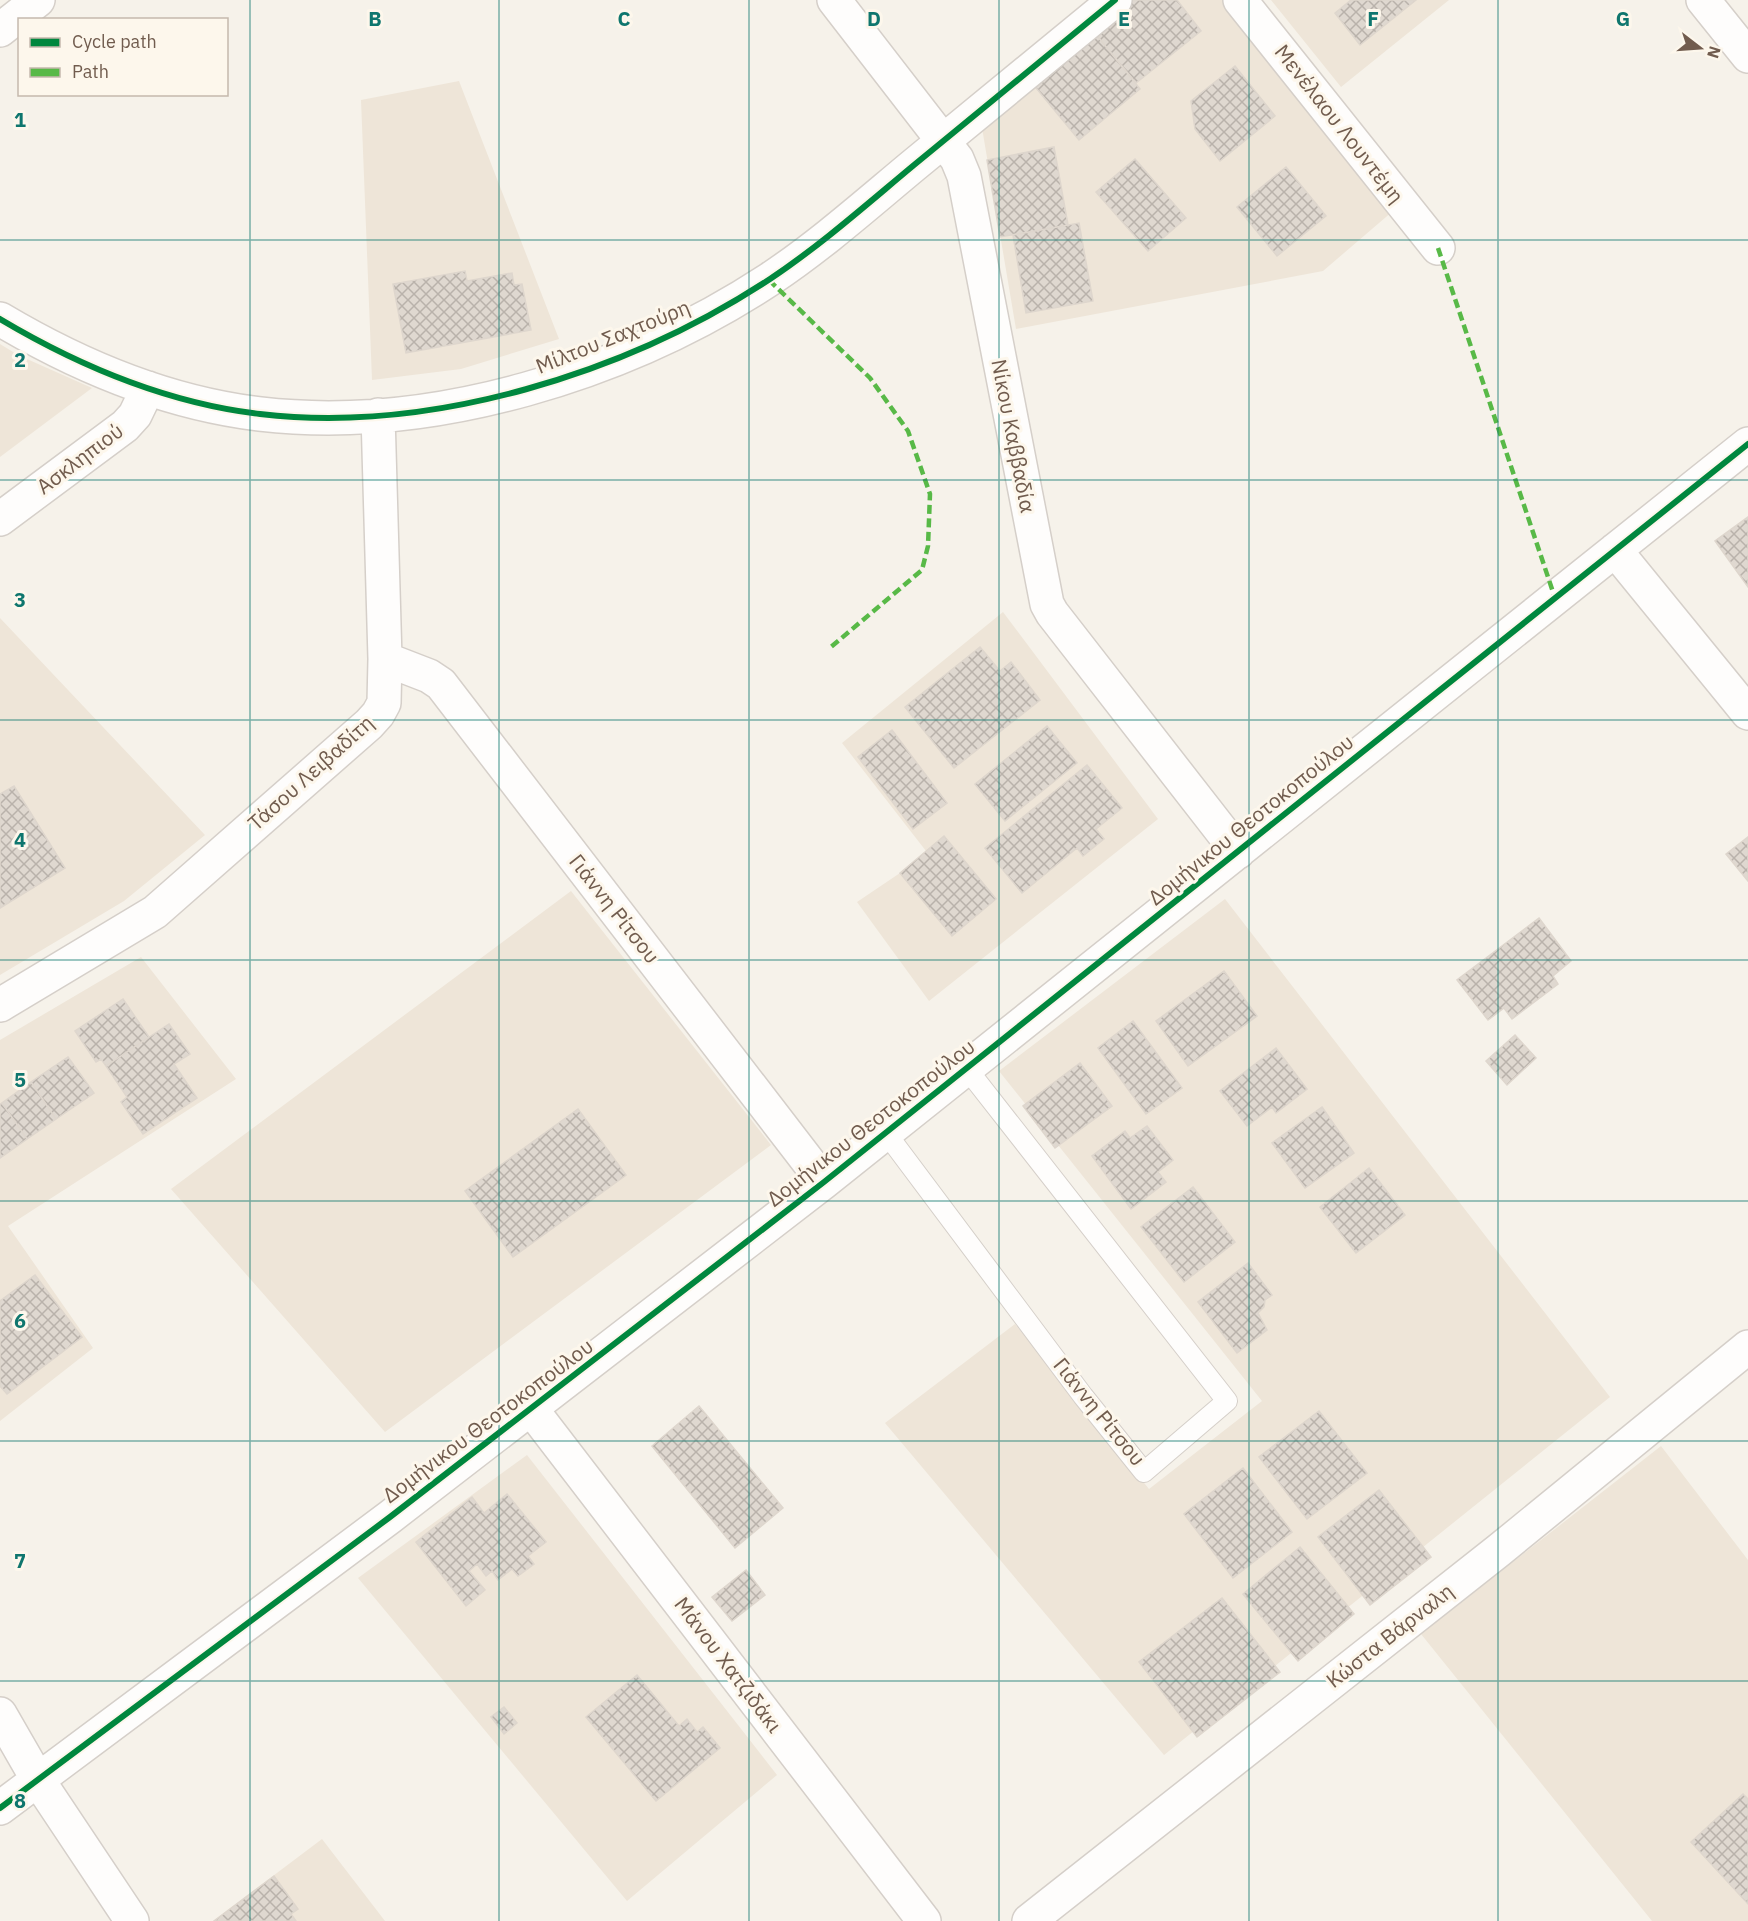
<svg xmlns="http://www.w3.org/2000/svg" width="1748" height="1921" font-family="'IBM Plex Sans',sans-serif">
	<defs>
		<pattern id="building-cross-hatch" width="8" height="8" patternUnits="userSpaceOnUse" patternTransform="scale(1.5)"><rect width="8" height="8" fill="#dfd8d0"/><path d="M0 0l8 8M0 8l8-8" fill="none" stroke="#b9b2ab"/></pattern>
	</defs>
	<rect width="100%" height="100%" fill="#f6f2ea"/>
	<path fill="#eee5d8" d="M1126,0H1222L1393,211L1323,271L1016,329L981,122Z
		M1271,0H1449L1341,87Z
		M459,81L559,339L461,369L372,380L361,100Z
		M0,344L18,355L92,388L0,457Z
		M1003,612L1158,819L929,1001L857,902L900,873L926,851L842,743Z
		M0,618L205,835L124,901L0,975Z
		M571,891L771,1145L385,1432L171,1189Z
		M1225,899L1610,1397L1164,1755L885,1423L1015,1324L1149,1489L1262,1401L999,1071Z
		M141,957L236,1079L8,1226L93,1348L0,1421V1040Z
		M1661,1446L1748,1560V1921H1652L1421,1634Z
		M527,1455L777,1775L627,1901L358,1578Z
		M322,1839L385,1921H213Z"/>
	<path fill="url(#building-cross-hatch)" stroke="#ded6cd" stroke-width="1.5" d="M1121,0H1177L1201,31L1136,83L1089,26Z
		M1351,0H1416L1360,45L1335,13Z
		M1095,33L1140,89L1079,140L1032,83Z
		M1235,66L1275,116L1220,161L1195,129L1191,101Z
		M1054,147L1068,225L1000,237L987,160Z
		M1135,159L1186,218L1148,251L1096,192Z
		M1286,167L1326,216L1277,256L1237,207Z
		M1079,223L1093,301L1026,313L1013,235Z
		M465,271L467,281L512,273L514,285L522,284L531,330L406,353L393,284Z
		M1748,517V587L1715,541Z
		M980,647L1000,671L1011,662L1040,700L954,768L905,707Z
		M1047,726L1077,763L1005,821L975,784Z
		M892,730L947,803L913,829L858,757Z
		M1087,765L1122,808L1096,829L1104,839L1083,856L1077,848L1022,893L985,848Z
		M14,786L65,868L0,908V794Z
		M944,836L996,899L952,936L900,873Z
		M1748,837V881L1726,854Z
		M1539,918L1571,961L1553,976L1558,984L1512,1019L1504,1008L1488,1020L1457,980Z
		M1224,971L1257,1016L1188,1066L1156,1021Z
		M123,999L149,1037L106,1066L101,1059L96,1062L75,1031Z
		M1133,1021L1182,1088L1146,1114L1098,1048Z
		M169,1024L190,1054L174,1064L197,1098L143,1134L121,1102L127,1097L106,1066Z
		M1515,1035L1536,1058L1507,1085L1486,1061Z
		M1276,1048L1307,1089L1276,1113L1272,1107L1247,1126L1220,1091Z
		M68,1057L94,1093L56,1119L31,1082Z
		M1080,1063L1112,1106L1055,1148L1023,1106Z
		M31,1082L56,1119L27,1139L2,1103Z
		M2,1103L27,1139L0,1158V1104Z
		M1322,1107L1354,1153L1305,1188L1272,1143Z
		M578,1109L626,1175L513,1257L465,1191Z
		M1147,1126L1173,1160L1158,1172L1166,1182L1131,1209L1092,1156L1125,1131L1130,1138Z
		M1369,1168L1405,1215L1356,1253L1320,1207Z
		M1193,1187L1235,1242L1184,1282L1141,1227Z
		M1248,1263L1272,1295L1265,1300L1264,1307L1258,1313L1267,1330L1237,1353L1198,1302Z
		M35,1275L82,1337L7,1394L0,1386V1301Z
		M699,1406L783,1508L735,1548L652,1446Z
		M1319,1411L1367,1473L1307,1519L1259,1457Z
		M1243,1468L1292,1532L1233,1578L1184,1514Z
		M1379,1490L1431,1557L1370,1605L1318,1537Z
		M507,1494L546,1542L528,1556L534,1564L518,1576L512,1569L498,1580L492,1571L486,1576L477,1564L469,1571L485,1590L466,1606L416,1542L472,1497L484,1513Z
		M1300,1547L1354,1614L1298,1661L1243,1594Z
		M746,1570L765,1595L732,1621L712,1597Z
		M1222,1598L1280,1672L1197,1737L1139,1662Z
		M637,1675L679,1726L687,1719L697,1732L703,1727L720,1748L656,1801L586,1717Z
		M504,1707L517,1723L504,1734L491,1717Z
		M1743,1794L1748,1799V1904L1691,1842Z
		M274,1876L298,1909L291,1914L296,1921H214Z"/>
	<g fill="none" stroke-linecap="round" stroke-linejoin="round">
		<defs>
			<path id="lane" d="M886,1133L1083,1396L1144,1472L1227,1401L967,1069"/>
			<path id="street" d="M834,0L957,159L964,176L1047,604L1052,613L1238,852
				M1240,0L1438,248
				M1703,0L1748,56
				M0,30L38,0
				M0,319C79,366 167,403 260,414C432,434 627,373 770,279C821,245 867,204 914,165C981,110 1048,55 1115,0
				M0,519L125,426L135,415L148,388
				M1615,550L1748,713
				M385,659L429,676L441,684L824,1182
				M0,1005L155,912L369,724L378,714L384,703L385,659L378,415
				M532,1410L924,1921
				M0,1714L38,1780L132,1921
				M0,1808L390,1517L824,1182L1748,444
				M1029,1921L1498,1551L1748,1347"/>
		</defs>
		<use href="#lane" stroke="#d5cfc9" stroke-width="22"/>
		<use href="#street" stroke="#d5cfc9" stroke-width="36"/>
		<use href="#lane" stroke="#fefdfc" stroke-width="20"/>
		<use href="#street" stroke="#fefdfc" stroke-width="33"/>
		<path stroke="#58b947" stroke-width="4.5" stroke-dasharray="9 4.5" stroke-linecap="butt" d="M1438,248L1555,598
			M769,280L870,378L908,431L930,494L928,546L922,570L831,647"/>
		<defs>
			<path id="cycleway" d="M0,319C79,366 167,403 260,414C432,434 627,373 770,279C821,245 867,204 914,165C981,110 1048,55 1115,0
				M0,1808L390,1517L824,1182L1748,444"/>
		</defs>
		<use href="#cycleway" stroke="#fdf7ec" stroke-width="10"/>
		<use href="#cycleway" stroke="#00873e" stroke-width="6"/>
	</g>
	<path fill="none" stroke="#0f766e" stroke-width="1.5" stroke-opacity="0.55" d="M250,0V1921M499,0V1921M749,0V1921M999,0V1921M1249,0V1921M1498,0V1921M0,240H1748M0,480H1748M0,720H1748M0,960H1748M0,1201H1748M0,1441H1748M0,1681H1748"/>
	<g text-anchor="middle" stroke-width="6" stroke-linejoin="round" paint-order="stroke">
		<g font-size="21" fill="#715c4e" stroke="#fdf7ec">
			<text transform="translate(1339 124) rotate(52)" y="7">Μενέλαου Λουντέμη</text>
			<text transform="translate(613 337) rotate(-22)" y="7">Μίλτου Σαχτούρη</text>
			<text transform="translate(1013 436) rotate(79)" y="7">Νίκου Καββαδία</text>
			<text transform="translate(80 459) rotate(-37)" y="7">Ασκληπιού</text>
			<text transform="translate(311 773) rotate(-42)" y="7">Τάσου Λειβαδίτη</text>
			<text transform="translate(1251 820) rotate(-39)" y="7">Δομήνικου Θεοτοκοπούλου</text>
			<text transform="translate(614 909) rotate(52)" y="7">Γιάννη Ρίτσου</text>
			<text transform="translate(871 1123) rotate(-38)" y="7">Δομήνικου Θεοτοκοπούλου</text>
			<text transform="translate(1099 1412) rotate(51)" y="7">Γιάννη Ρίτσου</text>
			<text transform="translate(488 1421) rotate(-37)" y="7">Δομήνικου Θεοτοκοπούλου</text>
			<text transform="translate(1390 1636) rotate(-38)" y="7">Κώστα Βάρναλη</text>
			<text transform="translate(728 1665) rotate(53)" y="7">Μάνου Χατζιδάκι</text>
		</g>
	</g>
	<g font-size="20" text-anchor="middle" font-weight="bold" fill="#0f766e" stroke="#fdf7ec" stroke-width="6" stroke-linejoin="round" paint-order="stroke">
		<text x="375" y="26">B</text>
		<text x="624" y="26">C</text>
		<text x="874" y="26">D</text>
		<text x="1124" y="26">E</text>
		<text x="1373" y="26">F</text>
		<text x="1623" y="26">G</text>
		<text x="20" y="127">1</text>
		<text x="20" y="367">2</text>
		<text x="20" y="607">3</text>
		<text x="20" y="847">4</text>
		<text x="20" y="1087">5</text>
		<text x="20" y="1328">6</text>
		<text x="20" y="1568">7</text>
		<text x="20" y="1808">8</text>
	</g>
	<rect x="18" y="18" width="210" height="78" fill="#fdf7ec" stroke="#c5b9ad" stroke-width="1.5"/>
	<rect x="30" y="38" width="30" height="9" fill="#00873e" stroke="#c5b9ad" stroke-width="1.5"/>
	<text x="72" y="48" font-size="18" fill="#715c4e">Cycle path</text>
	<rect x="30" y="68" width="30" height="9" fill="#58b947" stroke="#c5b9ad" stroke-width="1.5"/>
	<text x="72" y="78" font-size="18" fill="#715c4e">Path</text>
	<g transform="translate(1700 48) rotate(107)" stroke="#fdf7ec" stroke-width="4.5" paint-order="stroke">
	<path d="M0-4.5L10 22L0 15L-10 22Z" fill="#715c4e"/>
	<text y="-9" font-size="16" font-weight="bold" text-anchor="middle" fill="#715c4e">N</text>
	</g>
</svg>
